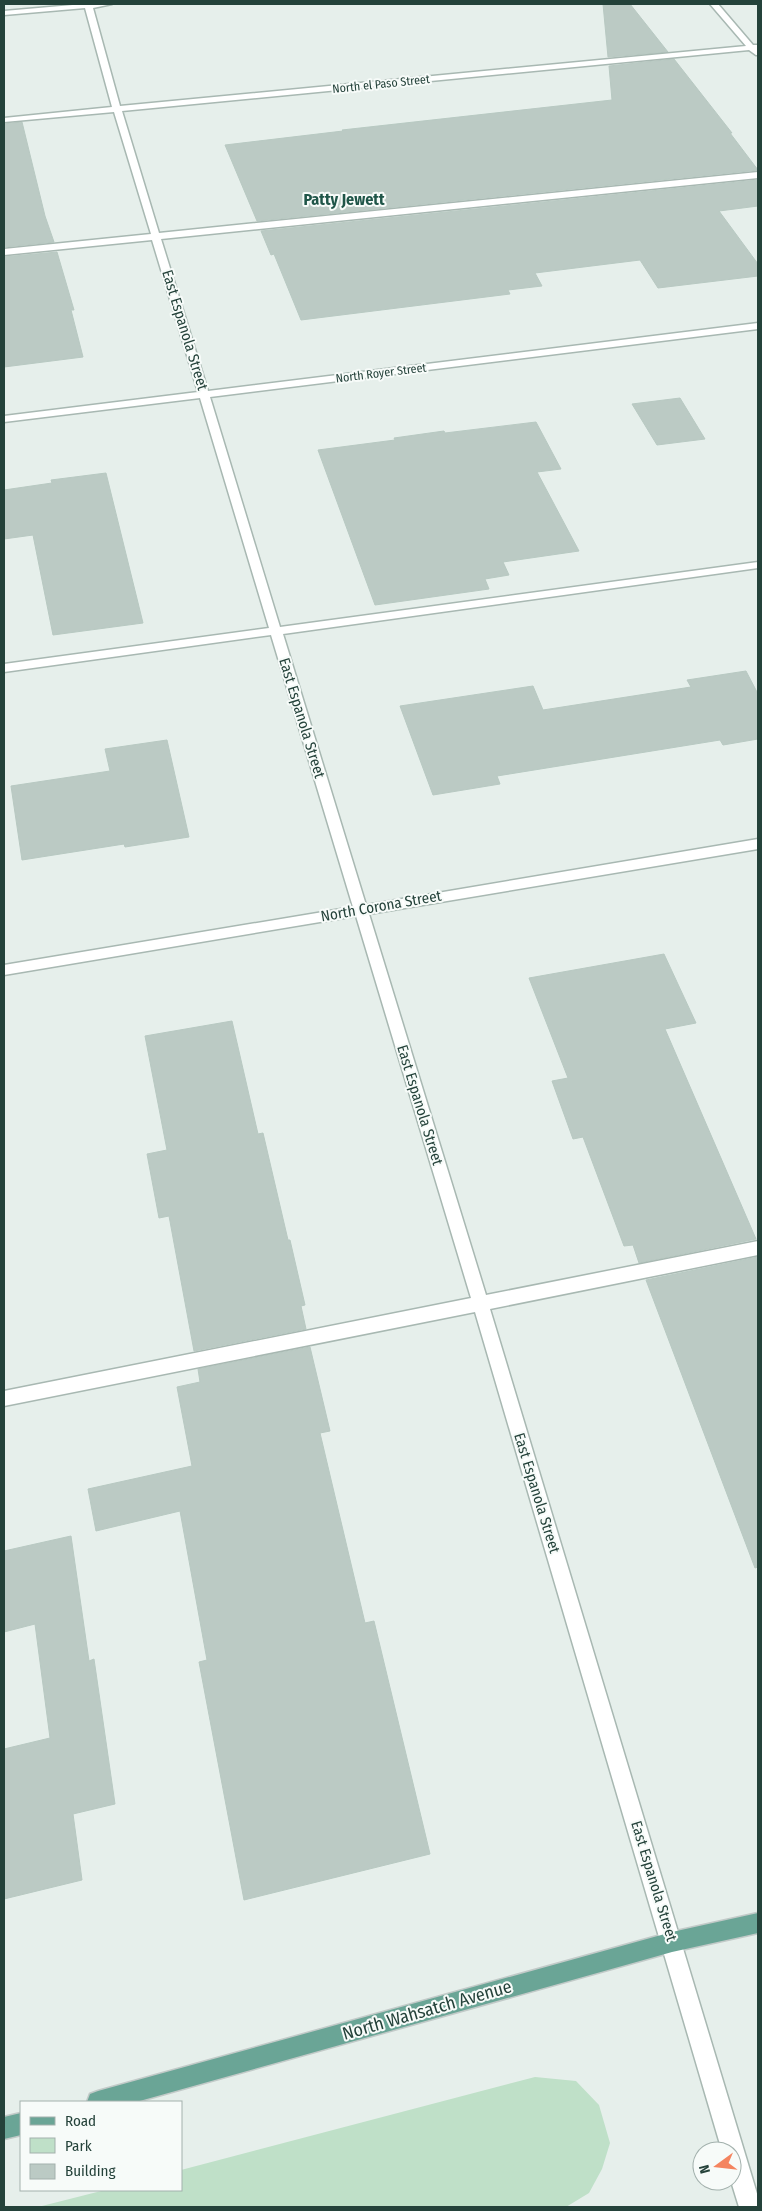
<svg xmlns="http://www.w3.org/2000/svg" width="762" height="2211" font-family="'Fira Sans Condensed',sans-serif">
	<rect width="100%" height="100%" fill="#e6efeb"/>
	<path fill="#bfe0c8" d="M535,2077L576,2081L599,2105L610,2143L602,2169L589,2193L566,2207H38L105,2190H181V2170Z"/>
	<path fill="#bbcac4" stroke="#b8c9c2" d="M603,4H630L668,52L608,57Z
		M674,59L732,133H730L758,170L257,221L225,145L343,131L342,130L612,100L609,66Z
		M22,122L45,216L54,242L4,247V124Z
		M758,180V206L719,211L758,264V276L658,288L640,260L535,273L542,286L508,290L510,294L301,320L274,254L271,255L261,231Z
		M57,252L74,310H71L83,357L4,367V257Z
		M680,398L705,439L657,445L632,404Z
		M536,422L561,469L537,472L579,551L503,562L509,575L485,579L489,589L375,605L318,450L395,440L394,438L444,431L445,433Z
		M106,473L143,623L53,635L33,535L4,539V490L52,483L51,480Z
		M746,671L758,694V739L723,745L720,740L497,776L500,784L433,795L400,706L533,686L543,710L691,687L687,680Z
		M167,740L189,837L125,847L124,844L22,860L11,786L110,771L105,749Z
		M664,954L696,1023L665,1029L756,1239L639,1263L633,1245L624,1246L583,1137L573,1139L552,1081L568,1078L529,978Z
		M232,1021L258,1134L263,1133L288,1240H290L305,1305L301,1306L306,1329L194,1351L169,1216L159,1218L147,1154L167,1150L145,1036Z
		M758,1257V1567L755,1568L646,1280Z
		M310,1347L330,1431L320,1433L365,1623L374,1621L430,1854L244,1900L199,1662L207,1660L180,1511L96,1531L88,1489L192,1466L177,1387L200,1382L198,1369Z
		M71,1536L89,1661L94,1659L115,1804L73,1814L82,1880L4,1899V1749L50,1738L35,1624L4,1632V1551Z"/>
	<g fill="none" stroke-linecap="round" stroke-linejoin="round">
		<defs>
			<path id="minor" d="M84,4H112L93,8L120,106L746,46L710,4H718L753,45H758V55H756L749,50L122,111L159,233L758,172V178L161,239L208,391L758,323V329L210,397L280,627L758,562V568L283,634L366,905L758,839V849L369,914L486,1295L758,1241V1255L490,1309L758,2197V2207H739L731,2181L732,2151H722L475,1312L4,1406V1391L471,1298L356,916L4,975V965L353,907L271,635L4,672V664L269,628L200,398L4,422V416L198,392L152,240L4,255V249L151,234L114,112L4,122V118L112,107L85,8L4,15V11Z"/>
			<path id="major" d="M758,1913V1933L672,1952L136,2102H87L90,2094L98,2091L672,1932Z
				M21,2113V2135L4,2139V2117Z"/>
		</defs>
		<use href="#minor" stroke="#a8b8b2" stroke-width="3"/>
		<use href="#major" stroke="#c2cac8" stroke-width="3"/>
		<use href="#minor" fill="#fff" fill-rule="evenodd"/>
		<use href="#major" fill="#6aa596" fill-rule="evenodd"/>
	</g>
	<g text-anchor="middle" stroke-width="4" stroke-linejoin="round" paint-order="stroke">
		<g font-size="12" fill="#24423a" stroke="#f7fbf9">
			<text transform="translate(381 84) rotate(-6)" y="4">North el Paso Street</text>
			<text transform="translate(381 373) rotate(-7)" y="4">North Royer Street</text>
		</g>
		<g font-size="15" fill="#24423a" stroke="#f7fbf9">
			<text transform="translate(185 330) rotate(73)" y="5">East Espanola Street</text>
			<text transform="translate(302 718) rotate(73)" y="5">East Espanola Street</text>
			<text transform="translate(381 906) rotate(-10)" y="5">North Corona Street</text>
			<text transform="translate(420 1105) rotate(73)" y="5">East Espanola Street</text>
			<text transform="translate(537 1493) rotate(73)" y="5">East Espanola Street</text>
			<text transform="translate(654 1881) rotate(73)" y="5">East Espanola Street</text>
		</g>
		<g font-size="16" font-weight="bold" fill="#1f5548" stroke="#f7fbf9">
			<text x="344" y="205">Patty Jewett</text>
		</g>
		<g font-size="18" fill="#24423a" stroke="#f7fbf9">
			<text transform="translate(427 2010) rotate(-16)" y="6">North Wahsatch Avenue</text>
		</g>
	</g>
	<rect width="762" height="2211" fill="none" stroke="#24423a" stroke-width="10"/>
	<rect x="20" y="2101" width="162" height="90" fill="#f7fbf9" stroke="#a3b1ad"/>
	<rect x="30" y="2117" width="25" height="8" fill="#6aa596" stroke="#a3b1ad"/>
	<text x="65" y="2126" font-size="15" fill="#24423a">Road</text>
	<rect x="30" y="2138" width="25" height="15" fill="#bfe0c8" stroke="#a3b1ad"/>
	<text x="65" y="2151" font-size="15" fill="#24423a">Park</text>
	<rect x="30" y="2164" width="25" height="15" fill="#bbcac4" stroke="#a3b1ad"/>
	<text x="65" y="2176" font-size="15" fill="#24423a">Building</text>
	<g transform="translate(717 2166) rotate(255)"><circle r="24" fill="#f7fbf9" stroke="#a3b1ad"/>
	<path d="M0-4L9 19L0 12L-9 19Z" fill="#f4845f"/>
	<text y="-8" font-size="14" font-weight="bold" text-anchor="middle" fill="#24423a">N</text>
	</g>
</svg>
